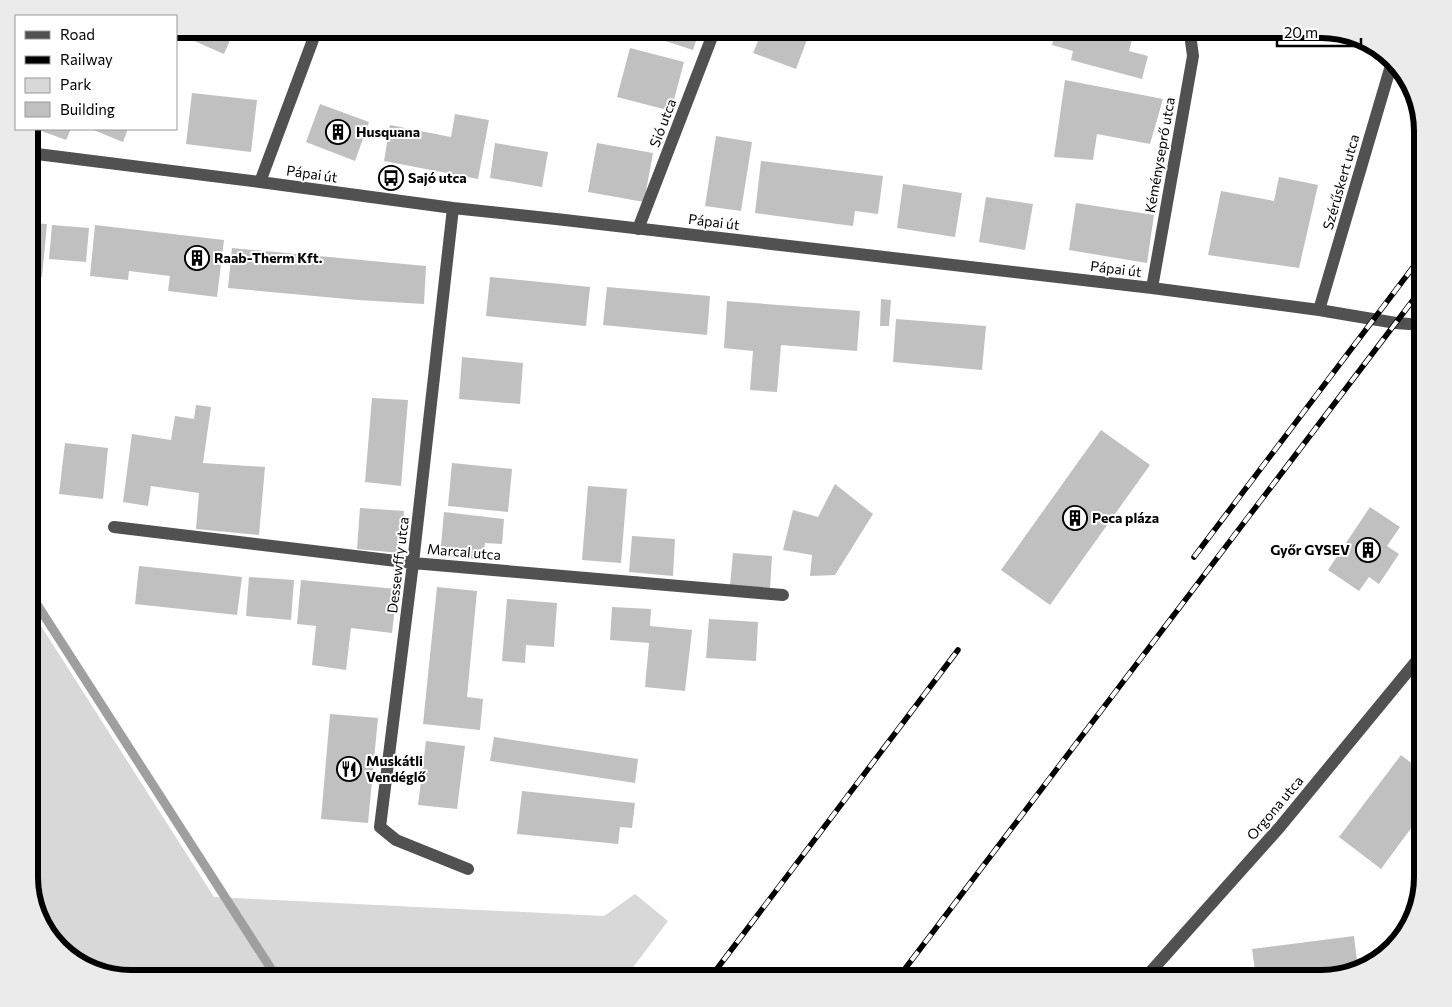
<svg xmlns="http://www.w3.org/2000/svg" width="1452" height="1007" font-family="Commissioner,sans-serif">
	<rect width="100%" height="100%" fill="#fff"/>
	<path fill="#d8d8d8" d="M29,607L214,897L604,916L635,894L668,921L625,978H131L74,961L42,927L29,883Z"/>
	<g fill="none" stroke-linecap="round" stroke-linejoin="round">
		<path stroke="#9f9f9f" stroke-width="9" d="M29,592L277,978"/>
	</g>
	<path fill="#c0c0c0" d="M176,29H235L224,54L176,33Z
		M363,29H387L384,36Z
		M655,29H700L693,50L653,37Z
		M763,29H811L796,69L753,53Z
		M1056,29H1135L1129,51L1148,56L1142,79L1071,60L1073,51L1052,45Z
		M630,48L684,62L671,111L617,97Z
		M1065,80L1163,99L1150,144L1097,134L1093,160L1054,157Z
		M192,93L257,100L251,152L186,144Z
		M320,104L369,122L355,161L306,142Z
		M455,114L489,120L478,179L384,161L390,125L451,137Z
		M36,129H71L66,140Z
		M91,129H128L123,142Z
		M716,136L752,142L741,211L705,206Z
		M495,143L548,152L542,187L490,178Z
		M597,143L653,153L644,202L588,192Z
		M761,161L883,176L878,214L855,211L853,226L755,213Z
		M1279,177L1318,185L1299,268L1208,255L1221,191L1274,201Z
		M903,184L962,193L955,237L897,228Z
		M986,197L1033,204L1025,250L979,242Z
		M1076,203L1154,215L1147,263L1069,250Z
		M29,223L47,224L42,277L29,275Z
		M52,225L89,228L86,262L49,259Z
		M95,225L224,240L217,297L168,291L170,276L129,271L128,280L90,276Z
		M232,248L426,266L424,304L358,300L228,288Z
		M490,277L590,287L586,326L486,316Z
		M607,287L710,296L707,335L603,325Z
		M881,299L891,300L889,326H880Z
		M727,301L860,311L857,351L781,345L777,392L750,390L753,351L724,348Z
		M896,319L986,326L982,370L893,362Z
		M462,357L523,363L520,404L459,399Z
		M372,398L408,400L401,486L365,482Z
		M196,405L211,407L203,463L265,467L259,535L196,529L199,493L151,486L148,506L123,502L132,434L171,440L175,416L194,419Z
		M1101,430L1150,465L1050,605L1001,570Z
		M65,443L108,448L103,499L59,494Z
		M452,463L512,469L508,512L448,506Z
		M835,484L873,514L835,575L810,576L812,555L783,550L793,510L818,517Z
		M588,486L627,489L621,563L582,560Z
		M1370,507L1400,527L1387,546L1399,554L1379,584L1369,577L1359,591L1328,570Z
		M360,508L404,511L400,553L357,549Z
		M444,512L504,519L502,544L485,543L483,560L440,556Z
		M632,536L675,539L673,576L629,572Z
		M733,553L772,556L770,589L730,586Z
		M139,566L242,577L237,615L135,604Z
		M249,577L294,580L291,620L246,616Z
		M301,580L397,589L392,633L351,628L346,670L312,665L316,626L297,624Z
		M437,587L477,591L467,697L483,699L480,730L423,724Z
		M507,599L557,603L554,647L526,645L525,663L502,661Z
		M612,607L651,609L650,626L692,630L685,691L645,687L649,643L610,640Z
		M709,619L758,622L756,661L706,658Z
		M330,714L378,718L368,823L321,819Z
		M494,737L638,759L635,783L490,761Z
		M426,741L465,746L457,809L418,805Z
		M1401,755L1423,772V812L1381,869L1339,837Z
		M522,791L635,803L632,828L620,827L618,844L517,834Z
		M1423,875V877L1417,896L1414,876Z
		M1354,936L1358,970L1322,978H1256L1252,949Z"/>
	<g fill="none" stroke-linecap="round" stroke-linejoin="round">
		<path stroke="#515151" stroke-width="12" d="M29,153L260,182L453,208L556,219L1152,288L1319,310L1396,323L1423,325
			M260,182L317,29
			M453,208L413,563L380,827L396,840L468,869
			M638,229L715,29
			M1152,288L1193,56L1190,34L1186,29
			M1319,310L1392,62
			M114,527L413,563L783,595
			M1145,978L1279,828L1423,653"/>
		<defs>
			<path id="rail" d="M1194,557L1423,254
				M710,978L958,650
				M898,978L1423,287"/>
		</defs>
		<use href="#rail" stroke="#000" stroke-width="5.5"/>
		<use href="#rail" stroke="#fff" stroke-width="4" stroke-dasharray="11" stroke-linecap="butt"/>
	</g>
	<defs>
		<symbol id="building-ring" viewBox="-11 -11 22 22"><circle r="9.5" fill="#fff" stroke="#000" stroke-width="1.5"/><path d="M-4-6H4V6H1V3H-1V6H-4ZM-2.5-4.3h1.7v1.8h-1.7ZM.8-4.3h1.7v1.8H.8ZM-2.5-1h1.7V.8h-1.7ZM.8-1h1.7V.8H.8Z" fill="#000"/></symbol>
		<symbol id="bus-ring" viewBox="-11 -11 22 22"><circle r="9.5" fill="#fff" stroke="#000" stroke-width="1.5"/><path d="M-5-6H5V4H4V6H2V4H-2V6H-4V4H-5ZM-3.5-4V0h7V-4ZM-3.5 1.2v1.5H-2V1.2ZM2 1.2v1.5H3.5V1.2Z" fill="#000"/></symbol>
		<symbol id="restaurant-ring" viewBox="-11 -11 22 22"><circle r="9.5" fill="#fff" stroke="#000" stroke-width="1.5"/><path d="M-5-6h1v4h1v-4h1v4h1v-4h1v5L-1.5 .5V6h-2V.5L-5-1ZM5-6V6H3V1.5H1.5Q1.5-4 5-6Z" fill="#000"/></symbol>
	</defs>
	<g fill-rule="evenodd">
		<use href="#building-ring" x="324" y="118" width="28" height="28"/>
		<use href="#bus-ring" x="377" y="164" width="28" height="28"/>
		<use href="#building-ring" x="183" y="244" width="28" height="28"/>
		<use href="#building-ring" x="1061" y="504" width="28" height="28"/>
		<use href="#building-ring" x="1354" y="536" width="28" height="28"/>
		<use href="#restaurant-ring" x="335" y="755" width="28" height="28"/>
	</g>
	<g text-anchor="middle" stroke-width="4" stroke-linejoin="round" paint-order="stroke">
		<g font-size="14" fill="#000" stroke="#fff">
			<text transform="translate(663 123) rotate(-69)" y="5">Sió utca</text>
			<text transform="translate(1160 155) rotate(-80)" y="5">Kéményseprő utca</text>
			<text transform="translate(312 174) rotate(8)" y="5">Pápai út</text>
			<text transform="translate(1341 182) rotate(-74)" y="5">Szérűskert utca</text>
			<text transform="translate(714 222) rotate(7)" y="5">Pápai út</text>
			<text transform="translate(1116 269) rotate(7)" y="5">Pápai út</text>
			<text transform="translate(464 552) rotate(5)" y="5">Marcal utca</text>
			<text transform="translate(398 565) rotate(-83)" y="5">Dessewffy utca</text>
			<text transform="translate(1275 808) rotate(-50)" y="5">Orgona utca</text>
		</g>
		<g font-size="14" font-weight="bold" fill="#000" stroke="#fff" text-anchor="start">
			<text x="356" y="137">Husquana</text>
			<text x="408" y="183">Sajó utca</text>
			<text x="214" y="263">Raab-Therm Kft.</text>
			<text x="1092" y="523">Peca pláza</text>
			<text x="1350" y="555" text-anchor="end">Győr GYSEV</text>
			<text x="366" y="766">Muskátli<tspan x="366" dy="16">Vendéglő</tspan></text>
		</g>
	</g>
	<path d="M0 0H1452V1007H0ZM131 38H1321A93 93 0 0 1 1414 131V877A93 93 0 0 1 1321 970H131A93 93 0 0 1 38 877V131A93 93 0 0 1 131 38Z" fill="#ebebeb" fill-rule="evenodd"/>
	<path fill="none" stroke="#000" stroke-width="6" d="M131 38H1321A93 93 0 0 1 1414 131V877A93 93 0 0 1 1321 970H131A93 93 0 0 1 38 877V131A93 93 0 0 1 131 38Z"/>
	<rect x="15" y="15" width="162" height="115" fill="#ffffff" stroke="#999999"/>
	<rect x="25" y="31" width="25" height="8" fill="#515151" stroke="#999999"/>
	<text x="60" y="40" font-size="15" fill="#000000">Road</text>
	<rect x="25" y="56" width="25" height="8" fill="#000000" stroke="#999999"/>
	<text x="60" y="65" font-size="15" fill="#000000">Railway</text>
	<rect x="25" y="78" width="25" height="15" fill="#d8d8d8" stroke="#999999"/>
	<text x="60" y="90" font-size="15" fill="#000000">Park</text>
	<rect x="25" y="102" width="25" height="15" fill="#c0c0c0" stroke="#999999"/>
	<text x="60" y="115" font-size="15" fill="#000000">Building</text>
	<path d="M1277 38v8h84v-8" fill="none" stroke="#000000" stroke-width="2.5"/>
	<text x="1284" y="38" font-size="15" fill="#000000" stroke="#ffffff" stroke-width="4" paint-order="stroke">20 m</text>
</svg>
